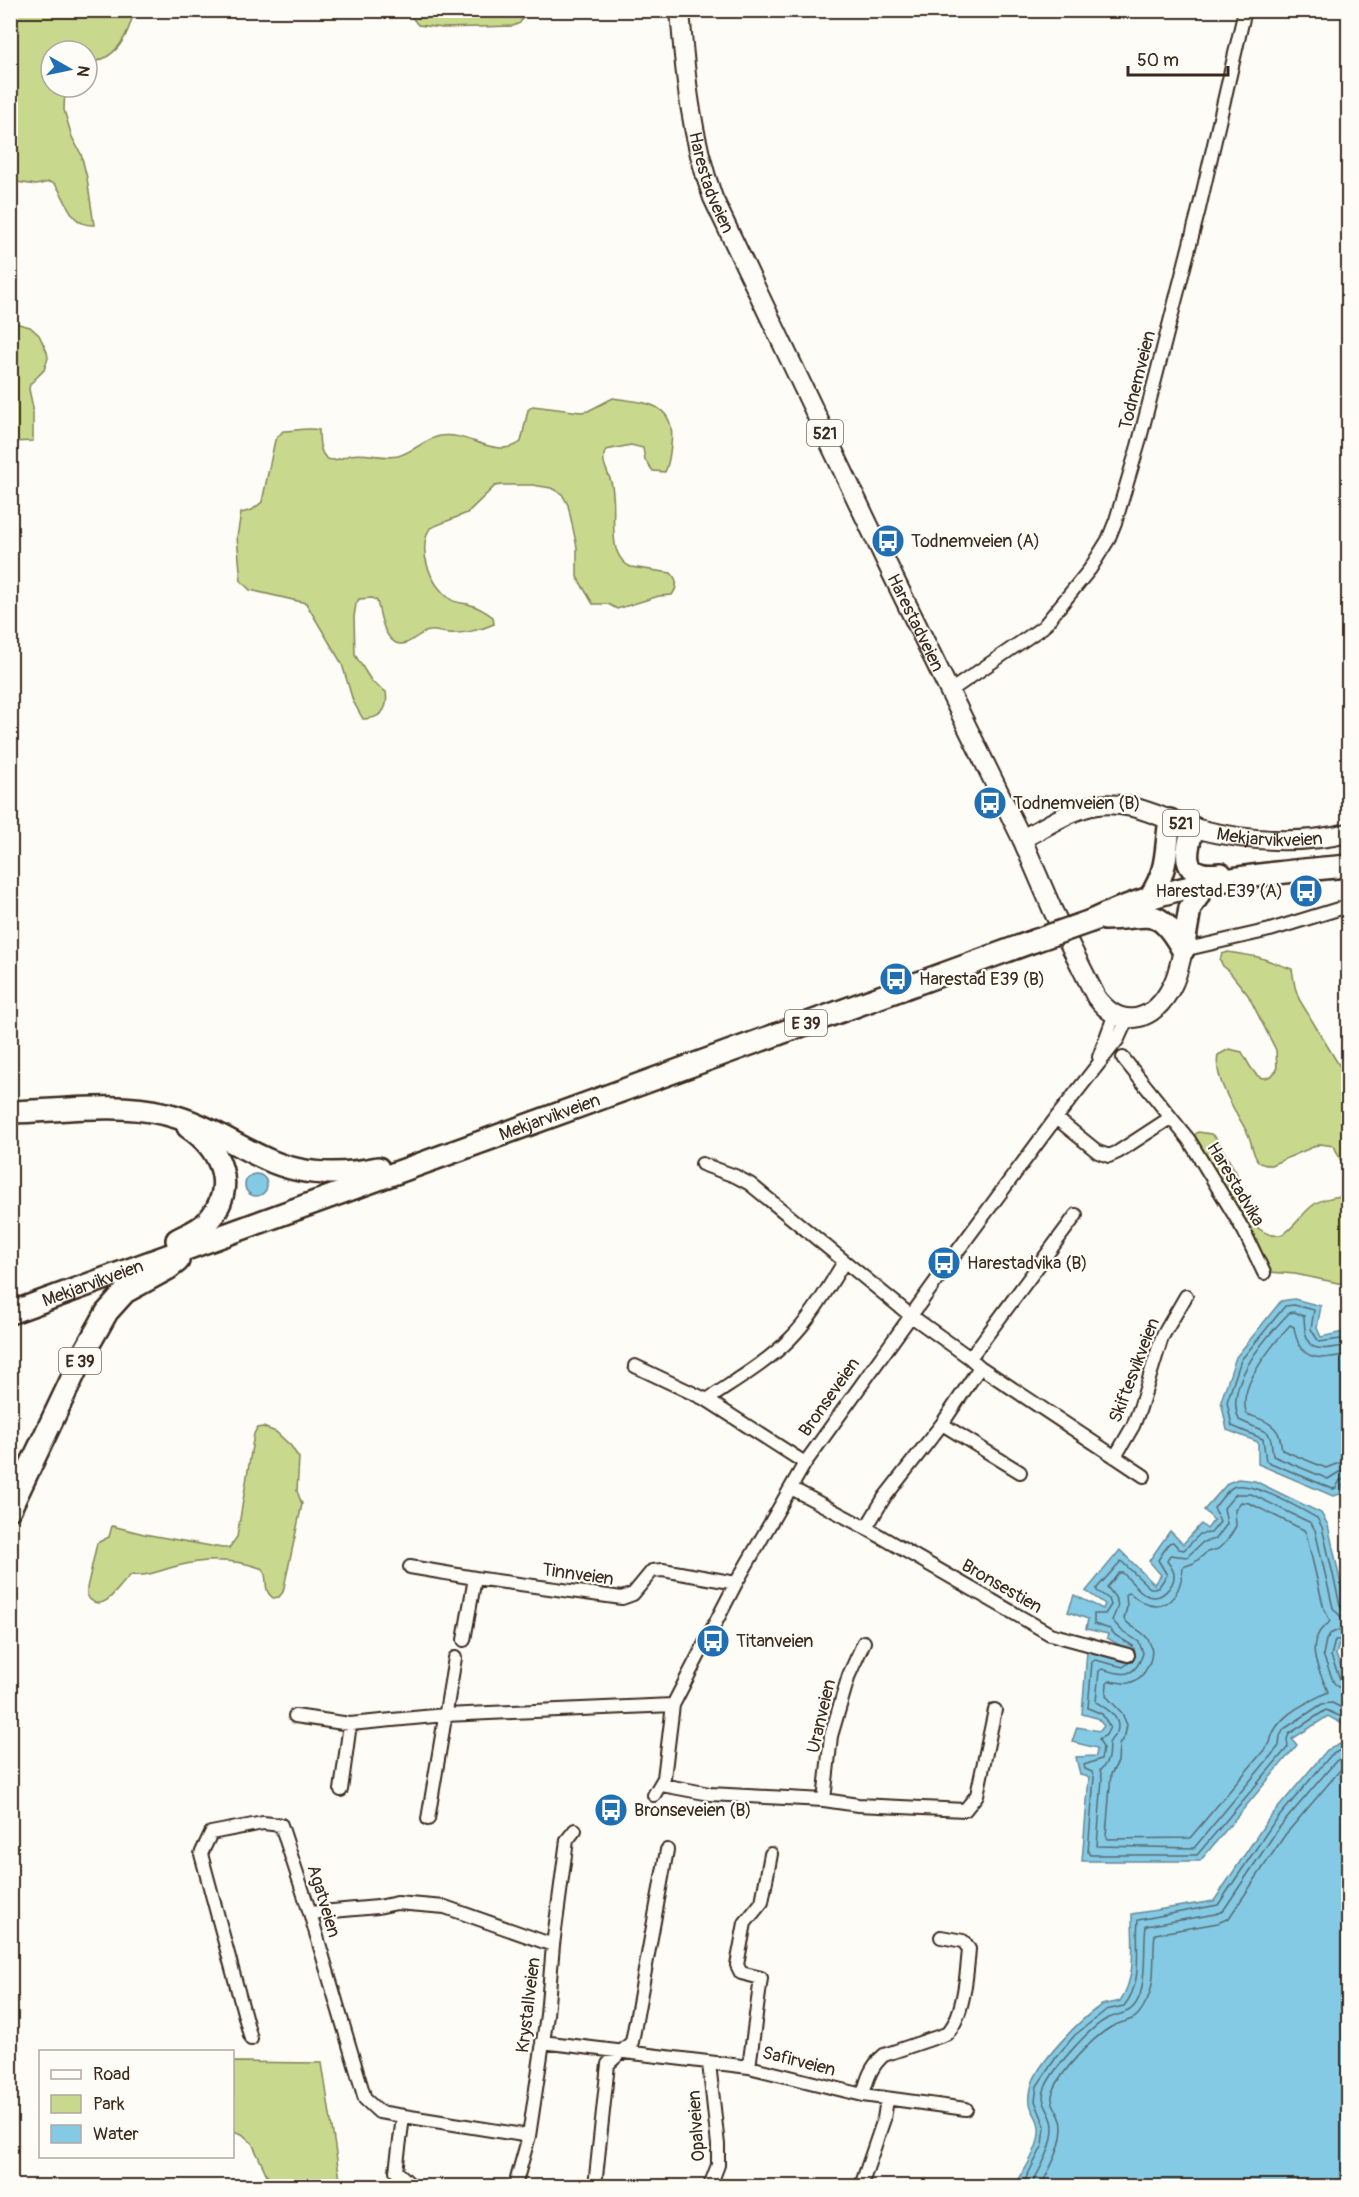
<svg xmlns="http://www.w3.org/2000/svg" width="1359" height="2197" font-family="Pangolin,sans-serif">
	<rect width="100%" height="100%" fill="#fdfcf7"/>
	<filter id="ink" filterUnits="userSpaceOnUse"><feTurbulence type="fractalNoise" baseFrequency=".0167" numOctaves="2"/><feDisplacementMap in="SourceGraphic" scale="12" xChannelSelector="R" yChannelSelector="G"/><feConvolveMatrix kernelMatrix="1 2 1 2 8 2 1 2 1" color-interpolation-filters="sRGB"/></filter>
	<g filter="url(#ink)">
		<path fill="#c8d98e" stroke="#828256" stroke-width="1.5" d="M11,10L134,11C128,36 117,60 87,63V51H51V87H65L64,110L72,137L81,154L87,178L94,225C69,226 68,200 55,184L49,182L36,185L11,181Z
			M407,11H526L520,23L513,26L443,28L418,25Z
			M11,322L30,327L39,335L47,352L48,358L44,370L30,384L29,389L33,408V441L11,442Z
			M613,398C645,403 677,402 671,445C670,454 669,464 665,472L653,471L645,460L643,448L631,445L606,450C599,463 610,473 612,486C616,507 611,530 616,549C619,557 623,564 631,567L671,573C678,580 678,587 672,595L659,596L617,609L608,604H593L577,577V547L568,505L562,494L551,488L533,485H502L495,486L467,513L430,528C417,551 430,584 450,599C455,603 462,603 468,604C478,607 485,611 493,617L494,624C481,630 463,634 448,633C442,633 435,630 430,631C417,632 409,648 396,643C383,637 380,613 377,601L372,598L359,599L356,604L354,617L355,655L372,682L386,692C389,710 380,719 363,719L353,701L342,664L306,603L250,590L241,581L237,537L241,513L252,510L262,502L275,440L283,431C295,431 307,427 319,430C319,440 319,460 333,460C340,460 345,456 351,455C366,452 382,459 398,456C413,452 425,439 440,436C468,431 495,460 521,442L528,410L533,406L581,412L588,411Z
			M1228,952L1258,957L1292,969L1295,987L1299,999L1348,1080V1176L1334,1146L1320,1144L1271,1165C1266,1165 1262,1165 1258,1161C1252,1154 1252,1142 1248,1134C1237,1113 1213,1079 1218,1055L1229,1049L1242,1052C1250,1066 1259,1091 1277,1070L1276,1050L1248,995L1228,970L1223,966L1220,960L1222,954Z
			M1198,1132L1211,1134L1216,1138L1236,1172L1258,1228C1286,1249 1294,1220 1312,1206C1321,1198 1337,1197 1348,1195V1285L1295,1274L1269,1272L1212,1165L1190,1139Z
			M263,1427L276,1432L291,1446L299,1458L297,1491L302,1504L283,1592L279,1597L273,1598C262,1590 269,1580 263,1569C236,1559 205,1559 177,1566C161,1570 148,1577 131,1575C121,1582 107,1611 92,1601C87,1598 87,1594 87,1588L97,1543L109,1537L112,1526L144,1534L222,1548H229L237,1537L254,1434L257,1428Z
			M233,2062L322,2063L341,2186H272L252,2143L242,2134L233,2131Z"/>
		<path fill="#84cae5" stroke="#678a95" stroke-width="1.5" d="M245 1185a11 11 0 1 1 22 0a11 11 0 1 1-22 0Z
			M1294,1299L1321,1306L1317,1328L1321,1337L1348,1331V1486L1343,1485L1341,1494L1333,1496L1258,1464V1442L1227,1430L1221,1401L1236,1357L1281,1301Z
			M1238,1479L1255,1481L1321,1513L1328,1525L1348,1616L1347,1644H1339L1336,1655L1345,1675L1348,1678V1727L1328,1716L1292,1739L1297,1745L1200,1861H1082L1089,1777L1080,1775L1076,1757L1096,1756L1097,1748L1072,1742L1077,1727L1100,1731L1104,1726L1097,1718L1082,1714L1087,1651L1124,1661L1130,1651L1107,1638L1108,1634L1086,1629L1088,1619L1068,1612L1074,1595L1103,1609L1105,1604L1086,1591L1120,1550L1154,1584L1161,1575L1149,1561L1170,1531L1183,1544L1201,1524L1207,1529L1214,1520L1204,1510L1228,1483Z
			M1348,1736V2186H1015C1024,2170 1041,2147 1039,2127C1037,2111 1026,2112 1031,2088C1035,2065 1082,2017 1102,2005C1107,2003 1115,2003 1120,2001C1137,1977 1132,1943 1132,1914L1214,1901L1267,1821L1327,1750L1345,1742Z"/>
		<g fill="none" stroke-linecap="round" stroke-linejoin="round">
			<path stroke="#586a6e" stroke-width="1.5" d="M1348,1338L1319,1342L1311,1329L1314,1310L1294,1305L1285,1306L1241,1360L1227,1402L1232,1426L1263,1439L1266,1461L1333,1489L1336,1488L1340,1480H1348
				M1348,1345C1315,1351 1305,1354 1304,1316L1294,1312L1289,1313C1265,1338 1224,1384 1239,1420L1268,1433L1271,1440L1273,1456L1328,1479L1339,1472H1348
				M1348,1354C1320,1360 1299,1363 1294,1327L1290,1325C1274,1343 1235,1388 1247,1414C1259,1419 1274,1422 1279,1435C1281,1440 1281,1445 1282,1450L1326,1468L1339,1463H1348
				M1241,1502L1249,1503L1304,1530L1306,1533L1324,1609L1330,1621C1328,1625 1323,1627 1320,1631C1306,1652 1321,1673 1328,1692C1306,1703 1274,1716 1270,1743L1190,1838L1108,1839L1106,1835L1111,1774L1118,1762L1119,1745L1125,1735L1127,1725L1122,1713L1106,1696L1107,1683L1110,1681C1116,1682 1122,1684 1129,1683C1145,1679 1157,1656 1149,1641C1144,1630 1131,1629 1124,1619L1127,1607L1126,1594L1130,1593C1159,1620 1181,1601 1183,1567L1194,1563L1207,1552L1218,1549L1227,1541L1236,1526L1235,1510Z
				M1348,1618L1340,1616L1333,1608L1315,1530L1311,1523L1251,1494H1236L1224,1508L1227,1524L1216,1539L1203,1542L1187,1557L1170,1555L1167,1561C1170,1565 1173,1569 1174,1574C1175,1586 1161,1601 1148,1596C1139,1592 1130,1580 1123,1573H1119L1107,1587C1119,1602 1121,1602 1112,1620L1121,1630L1139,1642L1143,1653C1135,1679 1123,1675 1102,1669L1099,1671L1096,1702C1106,1708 1122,1717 1117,1732C1115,1736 1110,1739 1109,1744C1108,1756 1110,1761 1100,1770L1102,1778L1097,1846L1194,1848L1279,1746L1280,1736L1284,1729L1322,1704L1332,1703L1348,1711
				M1348,1631L1338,1630L1330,1634L1326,1640L1323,1655L1334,1683L1340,1688L1348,1690
				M1348,1639L1335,1640L1331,1656L1340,1679L1348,1682
				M1135,1653L1133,1646L1115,1635L1110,1629L1094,1624V1614H1105L1111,1605L1109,1599L1097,1591V1588L1121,1561L1150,1588H1158L1167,1575L1158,1560L1169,1543L1173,1542L1179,1549L1184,1550L1200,1534L1211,1533L1220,1522L1214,1508C1219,1502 1226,1491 1233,1487C1249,1479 1301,1509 1317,1518L1322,1527L1340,1605L1343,1609L1348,1610
				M1130,1662L1123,1667L1095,1660L1092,1662L1088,1708L1102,1714L1110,1727L1106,1735L1099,1739L1103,1748L1101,1759L1084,1765L1085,1769L1092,1772L1094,1777L1088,1852L1090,1855H1197L1288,1747L1287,1739L1289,1734L1326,1710L1348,1720
				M1022,2186L1043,2145L1045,2126L1035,2101L1037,2086L1057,2056L1075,2035L1106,2010L1124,2006C1144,1982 1135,1949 1138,1920L1218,1905L1272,1825L1331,1755L1348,1746
				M1031,2186C1040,2168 1053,2149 1053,2127C1053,2112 1038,2104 1045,2088C1052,2070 1091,2025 1109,2018C1124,2012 1133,2014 1140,1995C1147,1972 1143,1949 1146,1926L1216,1914L1223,1911L1278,1829L1336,1761L1348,1755
				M1041,2186C1050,2167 1062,2149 1062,2126C1062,2114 1048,2104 1053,2092C1061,2071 1091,2039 1111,2027C1129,2017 1134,2026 1146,2002C1157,1982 1152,1956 1155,1934L1218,1923L1229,1918L1285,1835L1341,1769L1348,1765"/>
			<defs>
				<path id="street" d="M950,691L1043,627L1090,569L1108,540L1116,520L1138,446L1199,209L1245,10
					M1183,950L1270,930L1348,906
					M1099,1057L1114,1016
					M1123,1058L1189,1140L1244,1231L1264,1273
					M1056,1118L1098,1152L1109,1156L1118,1152L1170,1118
					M702,1164L735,1176L750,1184L910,1315L970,1358L980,1367L1144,1476
					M970,1358L1076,1215
					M635,1366L707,1400L805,1463
					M707,1400C735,1381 766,1363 790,1339C812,1317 828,1288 844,1262
					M942,1424L1020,1472
					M1115,1457L1133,1426L1140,1408L1162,1337L1186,1296
					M791,1488L866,1528L1050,1634L1128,1655
					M866,1528L884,1498L942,1424L980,1367
					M410,1567L475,1578L622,1598L633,1594L652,1571L663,1570L736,1583
					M464,1640L475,1578
					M295,1716L350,1724L445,1715L673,1705
					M662,1785L710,1794L824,1800L858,1805L965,1810L977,1795L995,1710
					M341,1790L350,1724
					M654,1795L664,1778L673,1705L736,1583L805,1463L959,1249L1056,1118L1118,1039L1127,1019
					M824,1800L831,1736L849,1675L864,1642
					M428,1819L455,1658
					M310,1913L378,1907L397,1903L445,1907L553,1945
					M251,2039L201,1854L211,1833L263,1823L281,1825L310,1913L365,2099L379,2112L529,2136
					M542,2042L749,2067L863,2095L966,2109
					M709,2063L718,2145V2165L710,2186
					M749,2067L761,1978L741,1973L737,1965L745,1923L762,1902L771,1854
					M863,2095C867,2079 871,2066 884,2055L946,2034C964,2019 967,1972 969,1949L963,1941L941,1937
					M403,2117L396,2171L412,2186
					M515,2186L529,2136L547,2015L553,1945L567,1840L575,1830
					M595,2186L608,2064L632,2042L667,1850
					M861,2186L884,2119L887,2099"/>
				<g id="primary">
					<path id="s1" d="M680,10C685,75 691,137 713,198L892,574L1022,839L1053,911L1096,997C1121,1031 1154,1022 1172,986C1178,975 1180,962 1183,950"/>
					<path id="s2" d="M1022,839C1044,828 1073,808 1097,805C1133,800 1161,819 1194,828C1244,841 1298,845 1348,833"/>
				</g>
				<g id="highway">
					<path d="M1193,828C1184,858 1182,878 1221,874"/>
					<path d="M1150,897C1169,868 1165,851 1170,820"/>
					<path d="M1105,919C1152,918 1157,904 1183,950"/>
					<path d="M1091,921C1174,881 1258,874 1348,866"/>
					<path d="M1183,950L1190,908L1198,896"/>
					<path d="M10,1112C61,1111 116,1102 166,1114C207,1124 230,1143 266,1159C302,1176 340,1176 378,1168"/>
					<path d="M177,1240C188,1234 200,1230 208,1221C238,1187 221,1149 188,1127"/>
					<path id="s3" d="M10,1313L1034,941"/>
					<path d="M10,1509L85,1351L107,1312L125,1292L169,1268L178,1261"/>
				</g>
			</defs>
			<use href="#street" stroke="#3b2a1e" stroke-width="16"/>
			<use href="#primary" stroke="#3b2a1e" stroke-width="22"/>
			<use href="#highway" stroke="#3b2a1e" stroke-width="26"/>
			<use href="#street" stroke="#fdfcf7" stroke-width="12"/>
			<use href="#primary" stroke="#fdfcf7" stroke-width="18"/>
			<use href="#highway" stroke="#fdfcf7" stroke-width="21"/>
			<defs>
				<path id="highway-bridge" d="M1034,941L1091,921"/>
			</defs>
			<use href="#highway-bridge" stroke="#3b2a1e" stroke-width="26" stroke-linecap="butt"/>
			<use href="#highway-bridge" stroke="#fdfcf7" stroke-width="21"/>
		</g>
	</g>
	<defs>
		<symbol id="bus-disc" viewBox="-11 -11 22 22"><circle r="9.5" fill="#1f6fb2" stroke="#fdfcf7"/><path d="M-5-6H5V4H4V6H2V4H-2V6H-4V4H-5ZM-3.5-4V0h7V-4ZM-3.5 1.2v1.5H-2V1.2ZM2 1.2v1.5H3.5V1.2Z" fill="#fff"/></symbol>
	</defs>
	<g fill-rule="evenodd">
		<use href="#bus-disc" x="869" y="522" width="38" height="38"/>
		<use href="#bus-disc" x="971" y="784" width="38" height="38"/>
		<use href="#bus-disc" x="1287" y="872" width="38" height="38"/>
		<use href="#bus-disc" x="877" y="960" width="38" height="38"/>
		<use href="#bus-disc" x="925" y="1244" width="38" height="38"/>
		<use href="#bus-disc" x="694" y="1622" width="38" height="38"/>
		<use href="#bus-disc" x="592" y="1791" width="38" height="38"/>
	</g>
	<g text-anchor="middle" stroke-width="4.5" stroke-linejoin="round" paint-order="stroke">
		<g fill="#fdfcf7" stroke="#75695f" stroke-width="1.5">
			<rect x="807" y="420" width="36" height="26" rx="4.5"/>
			<rect x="1163" y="810" width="36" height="26" rx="4.5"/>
			<rect x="785" y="1010" width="42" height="26" rx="4.5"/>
			<rect x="59" y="1348" width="42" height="26" rx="4.5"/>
		</g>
		<g font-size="16" font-weight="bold" fill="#3b2a1e">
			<text x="825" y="439">521</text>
			<text x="1181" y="829">521</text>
			<text x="806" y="1029">E 39</text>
			<text x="80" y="1367">E 39</text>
		</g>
		<g font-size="18" fill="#3b2a1e" stroke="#fdfcf7">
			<text dy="6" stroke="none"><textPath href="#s1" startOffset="176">Harestadveien</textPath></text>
			<text transform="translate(1137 380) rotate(-76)" y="6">Todnemveien</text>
			<text dy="6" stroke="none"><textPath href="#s1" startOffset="662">Harestadveien</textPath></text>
			<text dy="6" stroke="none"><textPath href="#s2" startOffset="260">Mekjarvikveien</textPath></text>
			<text dy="6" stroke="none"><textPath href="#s3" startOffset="574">Mekjarvikveien</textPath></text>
			<text transform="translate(1236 1184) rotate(59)" y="6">Harestadvika</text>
			<text dy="6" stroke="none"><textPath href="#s3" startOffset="88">Mekjarvikveien</textPath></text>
			<text transform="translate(1134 1370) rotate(-69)" y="6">Skiftesvikveien</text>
			<text transform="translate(829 1397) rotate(-55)" y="6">Bronseveien</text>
			<text transform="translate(578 1574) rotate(8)" y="6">Tinnveien</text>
			<text transform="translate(1002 1586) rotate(30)" y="6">Bronsestien</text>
			<text transform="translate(821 1716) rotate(-77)" y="6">Uranveien</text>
			<text transform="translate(324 1901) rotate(73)" y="6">Agatveien</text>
			<text transform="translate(528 2005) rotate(-83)" y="6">Krystallveien</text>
			<text transform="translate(799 2061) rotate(14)" y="6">Safirveien</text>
			<text transform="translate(696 2126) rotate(-94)" y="6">Opalveien</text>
		</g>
		<g font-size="18" fill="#3b2a1e" stroke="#fdfcf7" text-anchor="start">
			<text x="911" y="547">Todnemveien (A)</text>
			<text x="1013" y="809">Todnemveien (B)</text>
			<text x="1283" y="897" text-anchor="end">Harestad E39 (A)</text>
			<text x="919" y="985">Harestad E39 (B)</text>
			<text x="967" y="1269">Harestadvika (B)</text>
			<text x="736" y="1647">Titanveien</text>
			<text x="634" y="1816">Bronseveien (B)</text>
		</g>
	</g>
	<rect width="1359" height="2197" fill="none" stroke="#fdfcf7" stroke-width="36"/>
	<rect x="18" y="18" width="1323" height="2161" fill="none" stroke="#3b2a1e" stroke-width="2" filter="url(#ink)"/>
	<rect x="39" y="2050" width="195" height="108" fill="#fdfcf7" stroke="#afa8a0" stroke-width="1.5"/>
	<rect x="51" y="2070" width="30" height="9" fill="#fdfcf7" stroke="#afa8a0" stroke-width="1.5"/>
	<text x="93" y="2080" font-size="18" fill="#3b2a1e">Road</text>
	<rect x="51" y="2095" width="30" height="18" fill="#c8d98e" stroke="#afa8a0" stroke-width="1.5"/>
	<text x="93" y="2110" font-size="18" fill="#3b2a1e">Park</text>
	<rect x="51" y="2125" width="30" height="18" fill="#84cae5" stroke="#afa8a0" stroke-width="1.5"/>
	<text x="93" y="2140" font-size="18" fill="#3b2a1e">Water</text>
	<g transform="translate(69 69) rotate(99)"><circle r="28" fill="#fdfcf7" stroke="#afa8a0" stroke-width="1.5"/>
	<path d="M0-4.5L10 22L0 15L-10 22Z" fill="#1f6fb2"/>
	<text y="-9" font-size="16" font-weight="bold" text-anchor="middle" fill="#3b2a1e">N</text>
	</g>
	<path d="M1128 66v9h100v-9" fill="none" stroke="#3b2a1e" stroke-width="3"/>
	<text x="1137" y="66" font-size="18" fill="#3b2a1e" stroke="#fdfcf7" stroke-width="4.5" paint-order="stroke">50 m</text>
</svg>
